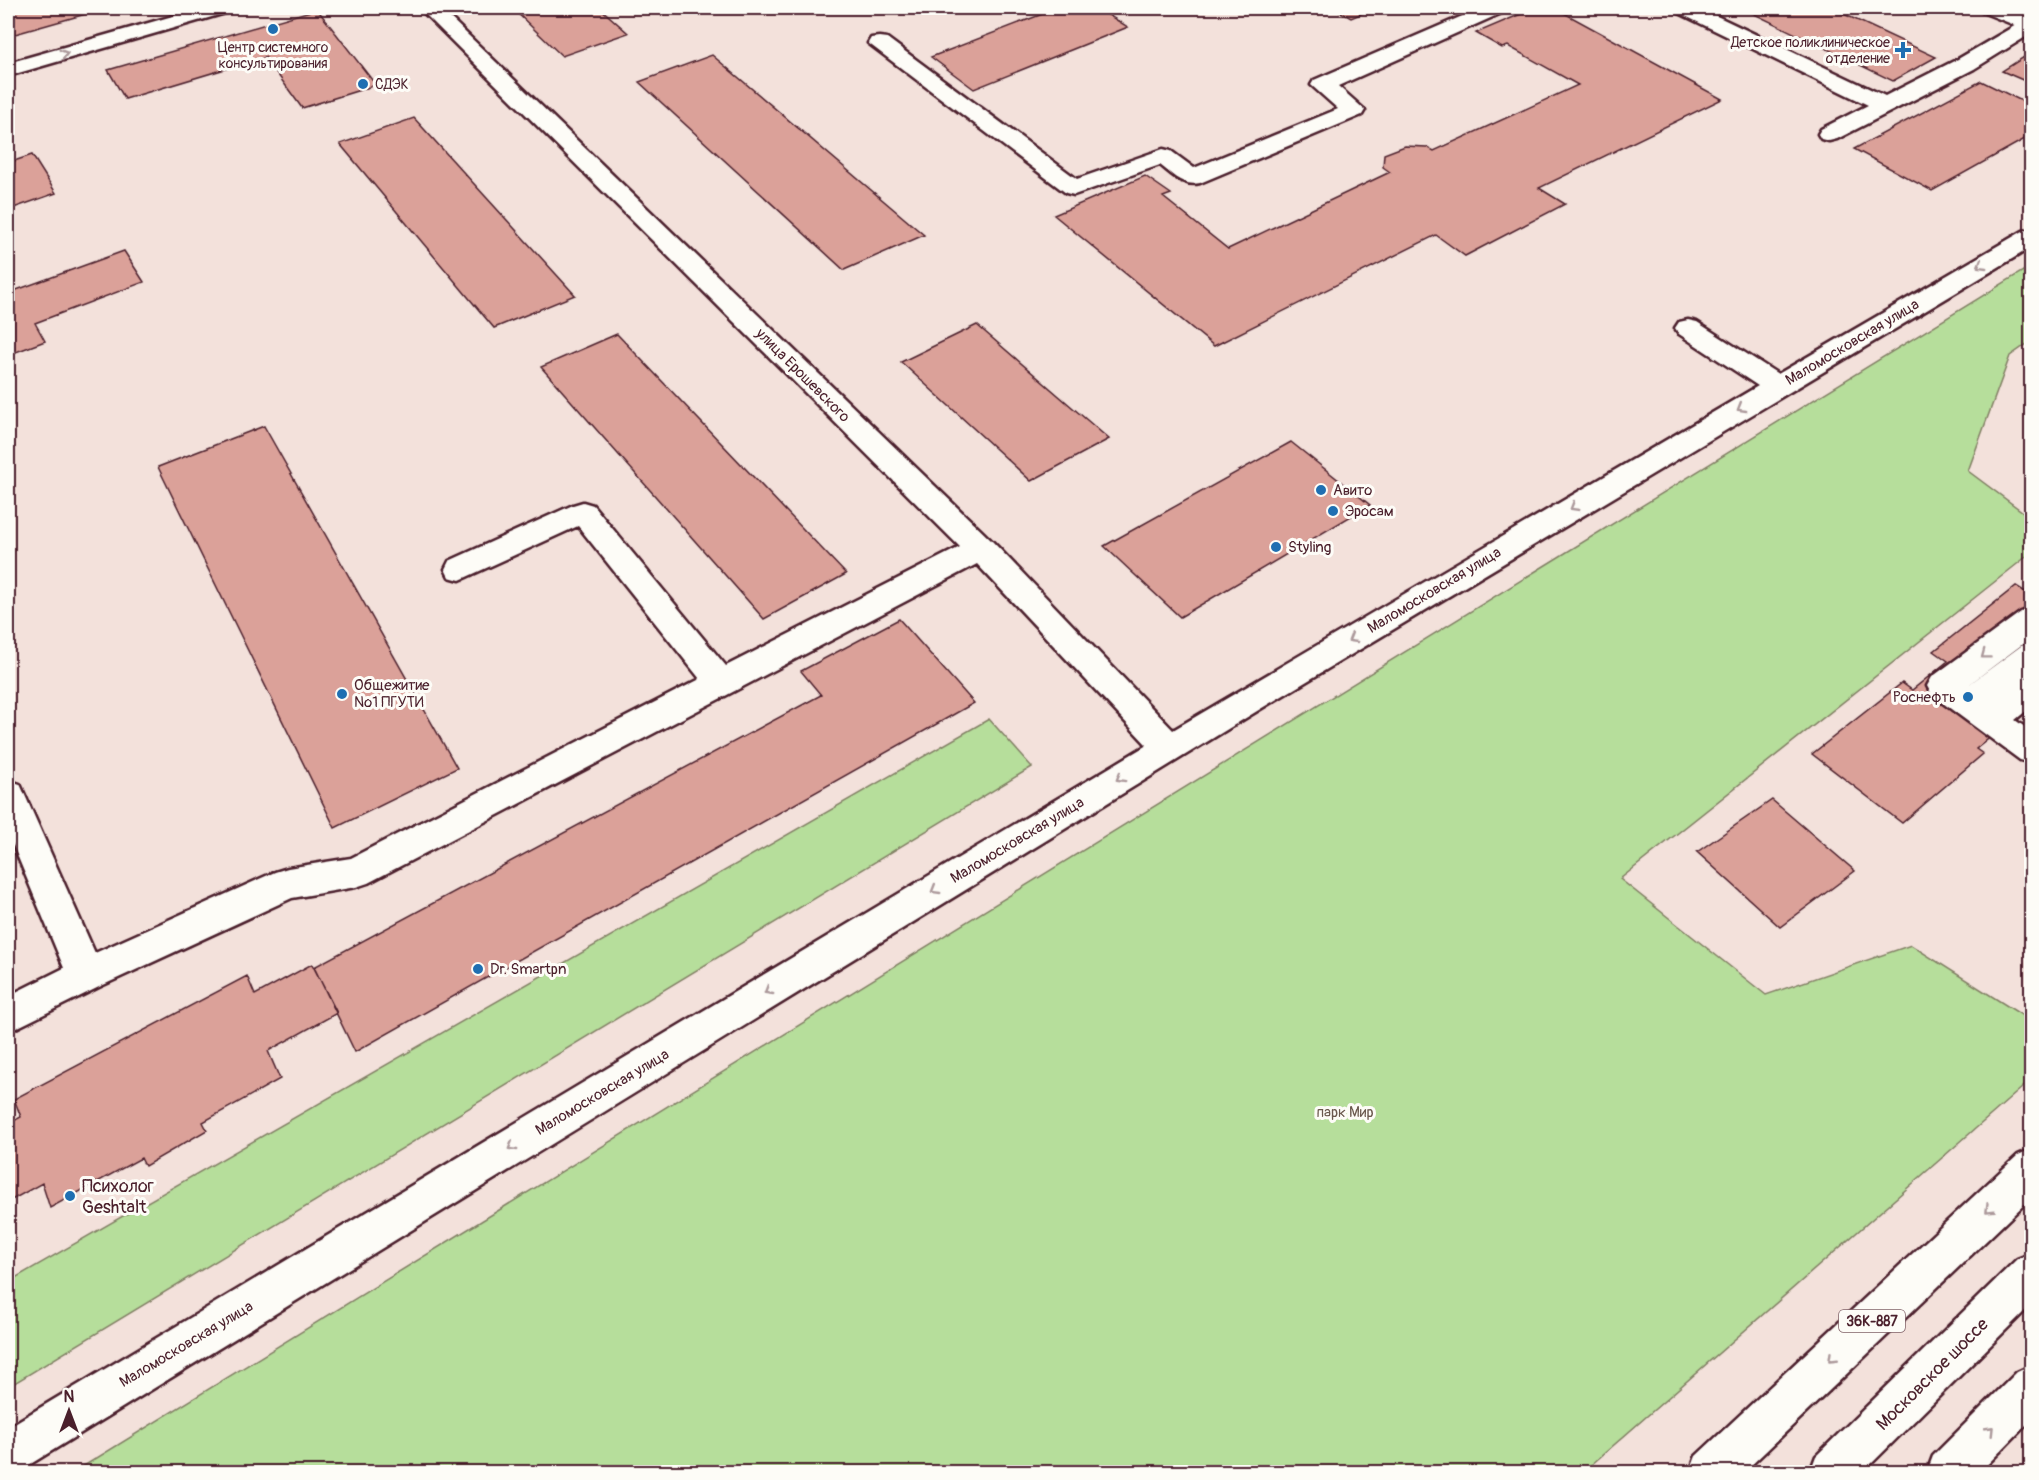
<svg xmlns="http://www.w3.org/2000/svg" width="2039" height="1480" font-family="Pangolin,sans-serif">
	<rect width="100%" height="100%" fill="#f3e1db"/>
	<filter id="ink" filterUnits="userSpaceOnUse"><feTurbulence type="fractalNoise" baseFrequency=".0167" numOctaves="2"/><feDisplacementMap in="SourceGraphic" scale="12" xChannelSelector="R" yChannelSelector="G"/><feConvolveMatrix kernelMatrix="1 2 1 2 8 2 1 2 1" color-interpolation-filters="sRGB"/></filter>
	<g filter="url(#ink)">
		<path fill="#b6de9b" stroke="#807e63" stroke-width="1.5" d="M2031,266V341L2010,356L1968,471L2031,518V553L1620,879L1766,995L1911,945L2031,1021V1080L1583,1472H74Z
			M989,719L1032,767L8,1387V1282Z"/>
		<path fill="#dba199" stroke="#4a1f2b" stroke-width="1.5" d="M8,8H107L8,36Z
			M512,8H600L628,33L562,56Z
			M1058,8H1097L1128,27L974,89L931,57Z
			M1333,8H1375L1351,18Z
			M1535,8H1555L1722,99L1539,188L1565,204L1465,256L1436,235L1214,346L1054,215L1145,176L1171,194L1163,197L1228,249L1390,172L1383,167L1384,154L1405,146L1427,147L1434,151L1578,85L1508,46L1502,48L1476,33Z
			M1742,8H1831L1936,57L1893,81Z
			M317,9L376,85L302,108L265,57L125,99L108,70Z
			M712,55L924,235L844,270L639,82Z
			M2024,57L2032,60V84L2002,71Z
			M1981,81L2032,106V135L1932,191L1854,149Z
			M414,118L575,295L494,328L340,144Z
			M32,155L56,193L8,210V163Z
			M124,251L144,282L35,323L45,341L8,355V293Z
			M977,325L1109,439L1031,481L901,362Z
			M617,334L846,574L764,619L541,367Z
			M264,426L457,768L335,828L158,467Z
			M1291,442L1370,505L1180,617L1104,546Z
			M2016,586L2032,596V709L2028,707L1976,749L1983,754L1902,823L1812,754L1902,683L1912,690L1948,661L1934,651Z
			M899,619L974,703L355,1052L314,967L821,695L801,671Z
			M1772,800L1855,871L1780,927L1697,852Z
			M312,964L337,1013L268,1051L280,1079L203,1122L207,1130L145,1166L141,1158L50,1208L42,1183L8,1202V1124L21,1117L14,1099L247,976L255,995Z"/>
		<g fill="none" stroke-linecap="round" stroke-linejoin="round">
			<defs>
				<path id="minor" d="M201,8H232L229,12L8,76V63Z
					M419,8H440L992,541L1173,730L1758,386L1679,334L1675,328L1679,322L1688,320L1697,322L1778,374L2023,231L2032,229V247L1262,708L24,1468L8,1472V1427L1147,745L977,564L368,883L356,887L292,898L99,987L8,1032V996L64,968L8,833V780L20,784L95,953L275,872L288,868L351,858L700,679L578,526L460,580L449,577L445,569L449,561L573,505L583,502L593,505L726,666L960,547Z
					M1481,8H1507L1504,12L1338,86L1365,110L1362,115L1200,183C1183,187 1173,175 1160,165L1074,195L1066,193L868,43L871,38L879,37L887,38L1077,179L1163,149L1171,151L1194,168L1338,109L1311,85L1314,80Z
					M1674,8H1700L1885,96L1958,59L2023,21L2032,19V33L1974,69L1837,139L1829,141L1821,139L1818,134L1821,129L1868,105L1677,12Z
					M2032,608V637L1967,686L2021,646L2032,643V673L2025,678L2032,676V706L2015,720L2032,732V763L2020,760L1932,695L1927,686L1932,677L2021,612Z"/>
				<path id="major" d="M1979,8H2006L2032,18V32L1982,12Z
					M2032,1149V1197L1744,1472H1690L1696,1456L2018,1155Z
					M2032,1253V1304L1863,1472H1810L1816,1456L2017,1259Z
					M2032,1365V1419L1980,1472H1927L1933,1456L2017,1372Z"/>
			</defs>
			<use href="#minor" stroke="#4a1f2b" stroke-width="5"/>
			<use href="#major" stroke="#4a1f2b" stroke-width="5"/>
			<use href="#minor" fill="#fdfcf7" fill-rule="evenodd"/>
			<use href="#major" fill="#fdfcf7" fill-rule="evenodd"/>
		</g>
		<defs><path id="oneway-chevron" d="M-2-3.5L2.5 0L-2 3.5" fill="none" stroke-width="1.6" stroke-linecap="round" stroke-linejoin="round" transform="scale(1.5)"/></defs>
		<g stroke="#ac999b">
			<use href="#oneway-chevron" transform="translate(64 54) rotate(-16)"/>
			<use href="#oneway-chevron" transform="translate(1981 265) rotate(149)"/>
			<use href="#oneway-chevron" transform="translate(1741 408) rotate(149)"/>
			<use href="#oneway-chevron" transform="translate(1574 507) rotate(149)"/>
			<use href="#oneway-chevron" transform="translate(1352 639) rotate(149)"/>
			<use href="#oneway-chevron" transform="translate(1985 655) rotate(143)"/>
			<use href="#oneway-chevron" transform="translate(1120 778) rotate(149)"/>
			<use href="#oneway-chevron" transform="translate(935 890) rotate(149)"/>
			<use href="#oneway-chevron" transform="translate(768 991) rotate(149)"/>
			<use href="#oneway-chevron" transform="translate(512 1147) rotate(149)"/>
			<use href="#oneway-chevron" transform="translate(1989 1209) rotate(136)"/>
			<use href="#oneway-chevron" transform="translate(1832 1358) rotate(136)"/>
			<use href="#oneway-chevron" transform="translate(1990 1430) rotate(-46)"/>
		</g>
	</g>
	<g fill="#1f6fb2" stroke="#fdfcf7" stroke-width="2">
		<circle cx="273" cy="29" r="6"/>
		<path d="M1900 41h6v6h6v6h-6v6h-6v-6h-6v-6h6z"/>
		<circle cx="363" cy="84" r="6"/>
		<circle cx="1321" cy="490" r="6"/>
		<circle cx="1333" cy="511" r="6"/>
		<circle cx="1276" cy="547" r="6"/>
		<circle cx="342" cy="694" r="6"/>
		<circle cx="1968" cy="697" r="6"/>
		<circle cx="478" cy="969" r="6"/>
		<circle cx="70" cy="1196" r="6"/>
	</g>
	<g text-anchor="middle" stroke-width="6" stroke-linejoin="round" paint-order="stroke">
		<g font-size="14" fill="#4a1f2b" stroke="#fdfcf7" text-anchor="end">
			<text x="1890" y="47">Детское поликлиническое<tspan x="1890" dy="16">отделение</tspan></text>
			<text x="273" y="52" text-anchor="middle">Центр системного<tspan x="273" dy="16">консультирования</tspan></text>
			<text x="375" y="89" text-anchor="start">СДЭК</text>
		</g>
		<rect fill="#fdfcf7" stroke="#806168" stroke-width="1.5" x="1839" y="1310" width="66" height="22" rx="4.5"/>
		<g font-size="14" font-weight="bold" fill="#4a1f2b">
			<text x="1872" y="1326">36К-887</text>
		</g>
		<g font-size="15" fill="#4a1f2b" stroke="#fdfcf7">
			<text transform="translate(1852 342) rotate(-31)" y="5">Маломосковская улица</text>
			<text transform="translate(803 375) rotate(45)" y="5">улица Ерошевского</text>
			<text transform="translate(1434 590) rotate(-31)" y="5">Маломосковская улица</text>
			<text transform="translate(1017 840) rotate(-31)" y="5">Маломосковская улица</text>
			<text transform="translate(602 1092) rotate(-31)" y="5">Маломосковская улица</text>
			<text transform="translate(186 1344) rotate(-31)" y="5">Маломосковская улица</text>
		</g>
		<g font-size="15" fill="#4a1f2b" stroke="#fdfcf7" text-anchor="start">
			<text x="1333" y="495">Авито</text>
			<text x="1345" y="516">Эросам</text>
			<text x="1288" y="552">Styling</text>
			<text x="354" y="690">Общежитие<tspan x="354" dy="17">№1 ПГУТИ</tspan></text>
			<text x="1956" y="702" text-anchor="end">Роснефть</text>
			<text x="490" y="974">Dr. Smartpn</text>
		</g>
		<g font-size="15" fill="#6a584d" stroke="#fdfcf7">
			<text x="1345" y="1117">парк Мир</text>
		</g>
		<g font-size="18" fill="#4a1f2b" stroke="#fdfcf7" text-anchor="start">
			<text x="82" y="1192">Психолог<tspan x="82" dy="21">Geshtalt</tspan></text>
		</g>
		<g font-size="18" fill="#4a1f2b" stroke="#fdfcf7">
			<text transform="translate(1932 1374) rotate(-45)" y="6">Московское шоссе</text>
		</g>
	</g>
	<rect width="2039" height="1480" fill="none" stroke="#fdfcf7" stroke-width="30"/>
	<rect x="15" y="15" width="2009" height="1450" fill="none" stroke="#4a1f2b" stroke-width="2" filter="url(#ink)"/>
	<g transform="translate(69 1411)" stroke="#fdfcf7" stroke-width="4.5" paint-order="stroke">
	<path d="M0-4.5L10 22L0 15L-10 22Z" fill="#4a1f2b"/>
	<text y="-9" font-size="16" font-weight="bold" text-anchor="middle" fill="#4a1f2b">N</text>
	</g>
</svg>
